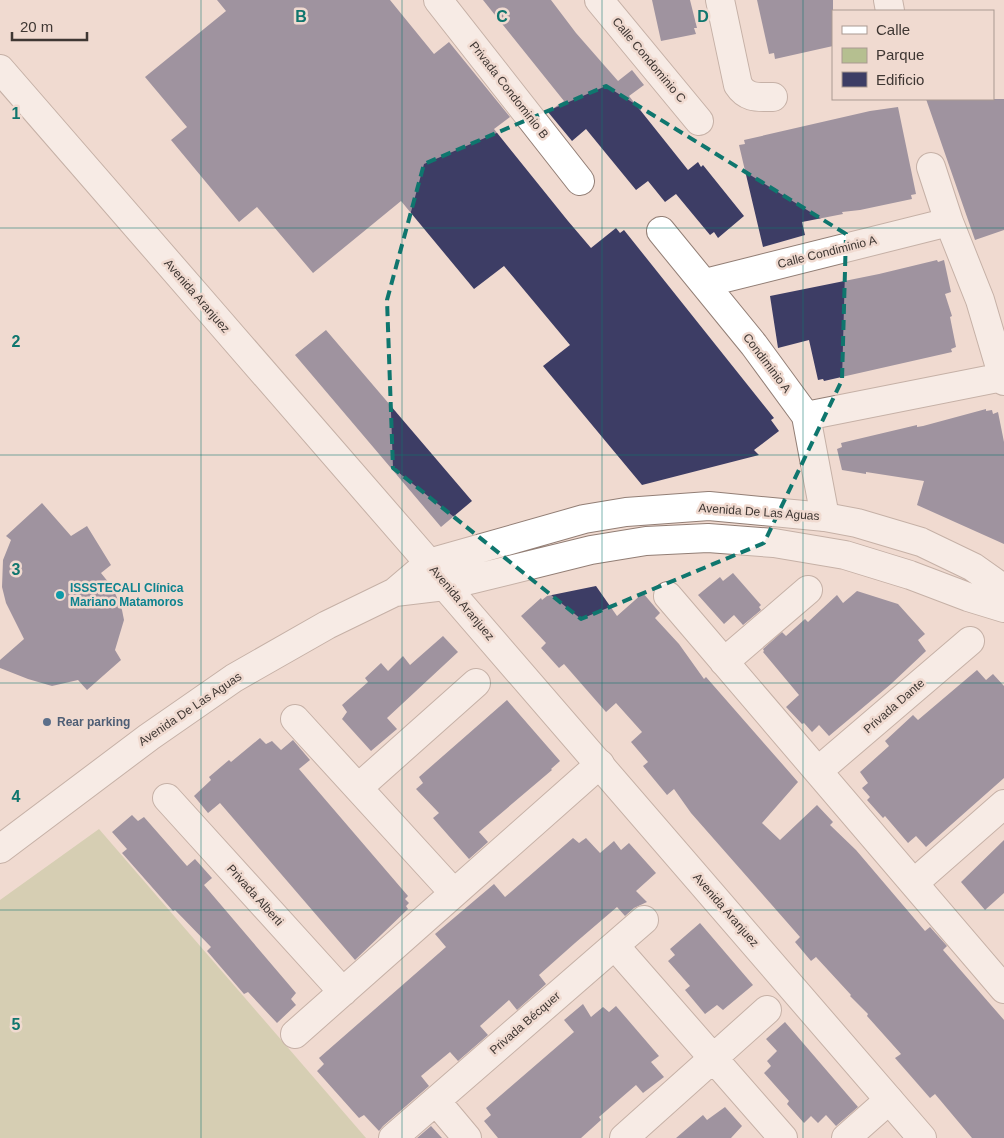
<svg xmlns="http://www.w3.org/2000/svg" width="1004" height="1138" font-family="Helvetica,sans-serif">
	<rect width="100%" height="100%" fill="#f0dad0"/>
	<path fill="#b5bf90" d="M99,829L366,1138H0V900Z"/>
	<path fill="#3d3d65" d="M217,0H390L434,54L449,42L510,117L494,129L568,221L591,248L616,228L620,233L624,230L774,418L771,420L779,431L754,450L759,455L642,485L543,366L570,345L504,266L474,289L401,201L313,273L257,207L239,222L171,140L187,127L145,77L226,11Z
		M483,0H551L576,33L618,81L632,70L644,85L629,96L688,170L698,162L701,167L703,165L744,216L718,238L714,232L710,235L676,194L665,202L648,181L636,190L586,129L572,141L548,112L564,101Z
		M652,0H690L697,28H694L696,34L661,41Z
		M757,0H833V46L775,59L774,53L769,54Z
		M926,99H1004V230L975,240Z
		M898,107L916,194L911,195L912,199L860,210L842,212L843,214L802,222L805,235L763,247L739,145L745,144L744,140L870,111Z
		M937,260L938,262L944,260L951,292L945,294L952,316L950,317L956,347L951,349L952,352L824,381L823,379L818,380L809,340L778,348L770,296L879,274Z
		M326,330L472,501L441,527L295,355Z
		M986,409V411L992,410L993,414L998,412L1004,442V544L917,505L924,481L866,472V474L842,470L837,449L842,447L841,443L917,425V427L923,426Z
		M42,503L71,536L87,526L111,565L101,573L113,588L122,610L124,620L115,650L121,660L87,690L78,680L52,686L28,679L0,668V660L24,639L6,603L2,587L3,560L11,540L6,536Z
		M733,573L761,605L759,607L761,610L743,625L734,615L724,624L698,595L720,577L723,581Z
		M596,586L617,616L643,593L660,613L655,618L679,644L704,679L706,677L798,782L762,823L780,840L817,805L833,822L830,825L856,850L925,931L930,927L947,946L943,950L1004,1020V1138H972L935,1094L930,1098L895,1058L901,1054L867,1016L868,1014L850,996L851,995L816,957L811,961L795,942L800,937L691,813L674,789L667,795L643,766L648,762L631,742L642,732L616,703L606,712L564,664L559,668L541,648L546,643L521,616L541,598L542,600L547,596Z
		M857,591L898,604L925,634L918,640L926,651L891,684L829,736L819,725L812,732L804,723L802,724L786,707L799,695L763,652L764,651L763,649L782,632L786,636L805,619L808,622L837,595L843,603Z
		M443,636L458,652L387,718L397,729L371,751L342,719L347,712L342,705L368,682L365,678L381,663L388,671L403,656L410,665Z
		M977,670L986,680L993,674L1004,686V778L926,847L916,836L908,843L885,816L883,818L867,800L870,797L862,788L868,783L860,772L889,746L885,741L913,715L918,720Z
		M507,700L560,761L551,769L552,770L479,832L488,842L469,859L433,818L439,813L416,789L423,783L419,777Z
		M260,738L266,744L272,741L281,750L293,740L310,760L299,769L408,896L405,899L409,903L406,906L408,909L355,960L220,803L208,813L194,796L211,780L209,777L229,760L231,762Z
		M132,815L138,821L144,817L187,866L195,859L212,878L204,885L296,993L291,999L296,1005L277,1023L248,992L244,994L207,951L211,947L175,910L173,911L122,853L127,849L112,832Z
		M573,838L579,843L586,838L600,853L614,841L621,850L629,843L656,873L636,891L647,902L634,908L625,916L617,907L575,943L539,975L546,984L517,1010L509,1000L480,1026L488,1035L458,1061L450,1052L421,1076L429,1086L383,1126L379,1131L364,1115L359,1118L317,1071L324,1064L319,1058L446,947L435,934L494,884L505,897Z
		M1004,840V893L985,910L961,882Z
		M700,923L753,985L723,1010L717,1005L705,1014L685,990L690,986L668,961L675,955L670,949Z
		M583,1004L591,1017L603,1007L609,1012L616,1006L659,1056L651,1062L664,1077L643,1093L636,1085L599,1117L601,1120L581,1138H498L484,1121L491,1115L486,1108L574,1032L564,1020Z
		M785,1022L858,1107L836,1126L826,1115L818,1123L811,1116L804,1123L787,1104L789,1101L764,1073L771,1066L767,1061L777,1051L766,1039Z
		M725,1107L742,1126L731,1138H676L703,1115L707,1120Z
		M431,1126L442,1138H417Z"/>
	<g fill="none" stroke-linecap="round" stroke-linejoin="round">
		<defs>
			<path id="minor" d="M438,0L580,181
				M599,0L699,121
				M720,0L738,85C747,99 758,97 773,97
				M888,0L890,11
				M931,167L949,222L980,300L1004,381
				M661,231L754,345L806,416L825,517
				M705,283L949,222
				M806,416L1003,377
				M668,596L1004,989
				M724,662L808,590
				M295,719L454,893
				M818,771L970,641
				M358,788L476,683
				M167,798L343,992
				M914,883L1004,804
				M615,946L783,1138
				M295,1034L600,764
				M436,1101L467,1138
				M393,1138L644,920
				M624,1138L767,1010
				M846,1138L889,1100"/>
			<path id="tertiary" d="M0,69C143,234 286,398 429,563L445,586L922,1138"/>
			<path id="secondary" d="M395,592L445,586L591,550L646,541L708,538L774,543L845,555L910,575L968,597L1004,608
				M0,849L149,737L234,678L327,625L395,592L429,563L584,519L626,512L709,506L825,517L857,523L921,542L973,567L1004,589"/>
		</defs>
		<use href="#minor" stroke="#927e75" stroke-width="30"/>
		<use href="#tertiary" stroke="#927e75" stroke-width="30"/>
		<use href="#secondary" stroke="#927e75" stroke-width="30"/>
		<use href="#minor" stroke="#fff" stroke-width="28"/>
		<use href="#tertiary" stroke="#fff" stroke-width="28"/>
		<use href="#secondary" stroke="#fff" stroke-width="28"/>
	</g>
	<path d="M0 0H1004V1138H0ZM606,86L846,234L842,380L764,543L581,619L393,468L387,300L424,164Z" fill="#f0dad0" fill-opacity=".55" fill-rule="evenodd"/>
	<path fill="none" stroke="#0f766e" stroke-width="4" stroke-dasharray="10 6" stroke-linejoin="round" d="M606,86L846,234L842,380L764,543L581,619L393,468L387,300L424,164Z"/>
	<path fill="none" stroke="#0f766e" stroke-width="1" stroke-opacity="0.55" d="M201,0V1138M402,0V1138M602,0V1138M803,0V1138M0,228H1004M0,455H1004M0,683H1004M0,910H1004"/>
	<circle fill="#0f9aa8" stroke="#f0dad0" stroke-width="2" cx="60" cy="595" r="5"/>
	<circle fill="#5c6f8a" stroke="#f0dad0" stroke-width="2" cx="47" cy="722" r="5"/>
	<g text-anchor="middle" stroke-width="5" stroke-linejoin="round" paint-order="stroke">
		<g font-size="12" fill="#3f3733" stroke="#f0dad0">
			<text transform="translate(649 60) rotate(50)" y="4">Calle Condominio C</text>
			<text transform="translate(509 90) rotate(52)" y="4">Privada Condominio B</text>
			<text transform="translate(827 252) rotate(-14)" y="4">Calle Condiminio A</text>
			<text transform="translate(197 296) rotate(49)" y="4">Avenida Aranjuez</text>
			<text transform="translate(767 363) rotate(53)" y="4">Condiminio A</text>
			<text transform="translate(759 512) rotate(4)" y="4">Avenida De Las Aguas</text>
			<text transform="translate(462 603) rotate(50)" y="4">Avenida Aranjuez</text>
			<text transform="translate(894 706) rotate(-41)" y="4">Privada Dante</text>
			<text transform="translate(190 709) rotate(-34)" y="4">Avenida De Las Aguas</text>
			<text transform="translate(255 895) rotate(48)" y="4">Privada Alberti</text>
			<text transform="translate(726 910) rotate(49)" y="4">Avenida Aranjuez</text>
			<text transform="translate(525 1023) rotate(-41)" y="4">Privada Bécquer</text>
		</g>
		<g font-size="12" font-weight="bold" fill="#0d838f" stroke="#f0dad0" text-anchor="start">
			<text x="70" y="592">ISSSTECALI Clínica<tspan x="70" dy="14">Mariano Matamoros</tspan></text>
		</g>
		<g font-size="12" font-weight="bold" fill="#4e5e75" stroke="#f0dad0" text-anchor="start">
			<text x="57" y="726">Rear parking</text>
		</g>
	</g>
	<g font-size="16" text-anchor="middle" font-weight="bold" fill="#0f766e" stroke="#f0dad0" stroke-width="5" stroke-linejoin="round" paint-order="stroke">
		<text x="301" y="22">B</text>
		<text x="502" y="22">C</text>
		<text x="703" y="22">D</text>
		<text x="16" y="119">1</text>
		<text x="16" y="347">2</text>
		<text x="16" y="575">3</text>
		<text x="16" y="802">4</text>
		<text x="16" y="1030">5</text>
	</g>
	<rect x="832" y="10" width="162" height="90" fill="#f0dad0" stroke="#a99991"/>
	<rect x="842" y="26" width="25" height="8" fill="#ffffff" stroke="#a99991"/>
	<text x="876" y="35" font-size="15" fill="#3f3733">Calle</text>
	<rect x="842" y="48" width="25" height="15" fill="#b5bf90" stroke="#a99991"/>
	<text x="876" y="60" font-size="15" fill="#3f3733">Parque</text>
	<rect x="842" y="72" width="25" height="15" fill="#3d3d65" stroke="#a99991"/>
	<text x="876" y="85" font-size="15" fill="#3f3733">Edificio</text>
	<path d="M12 32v8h75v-8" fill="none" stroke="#3f3733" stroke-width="2.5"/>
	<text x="20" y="32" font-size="15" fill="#3f3733" stroke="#f0dad0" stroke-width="4" paint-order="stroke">20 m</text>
</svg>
